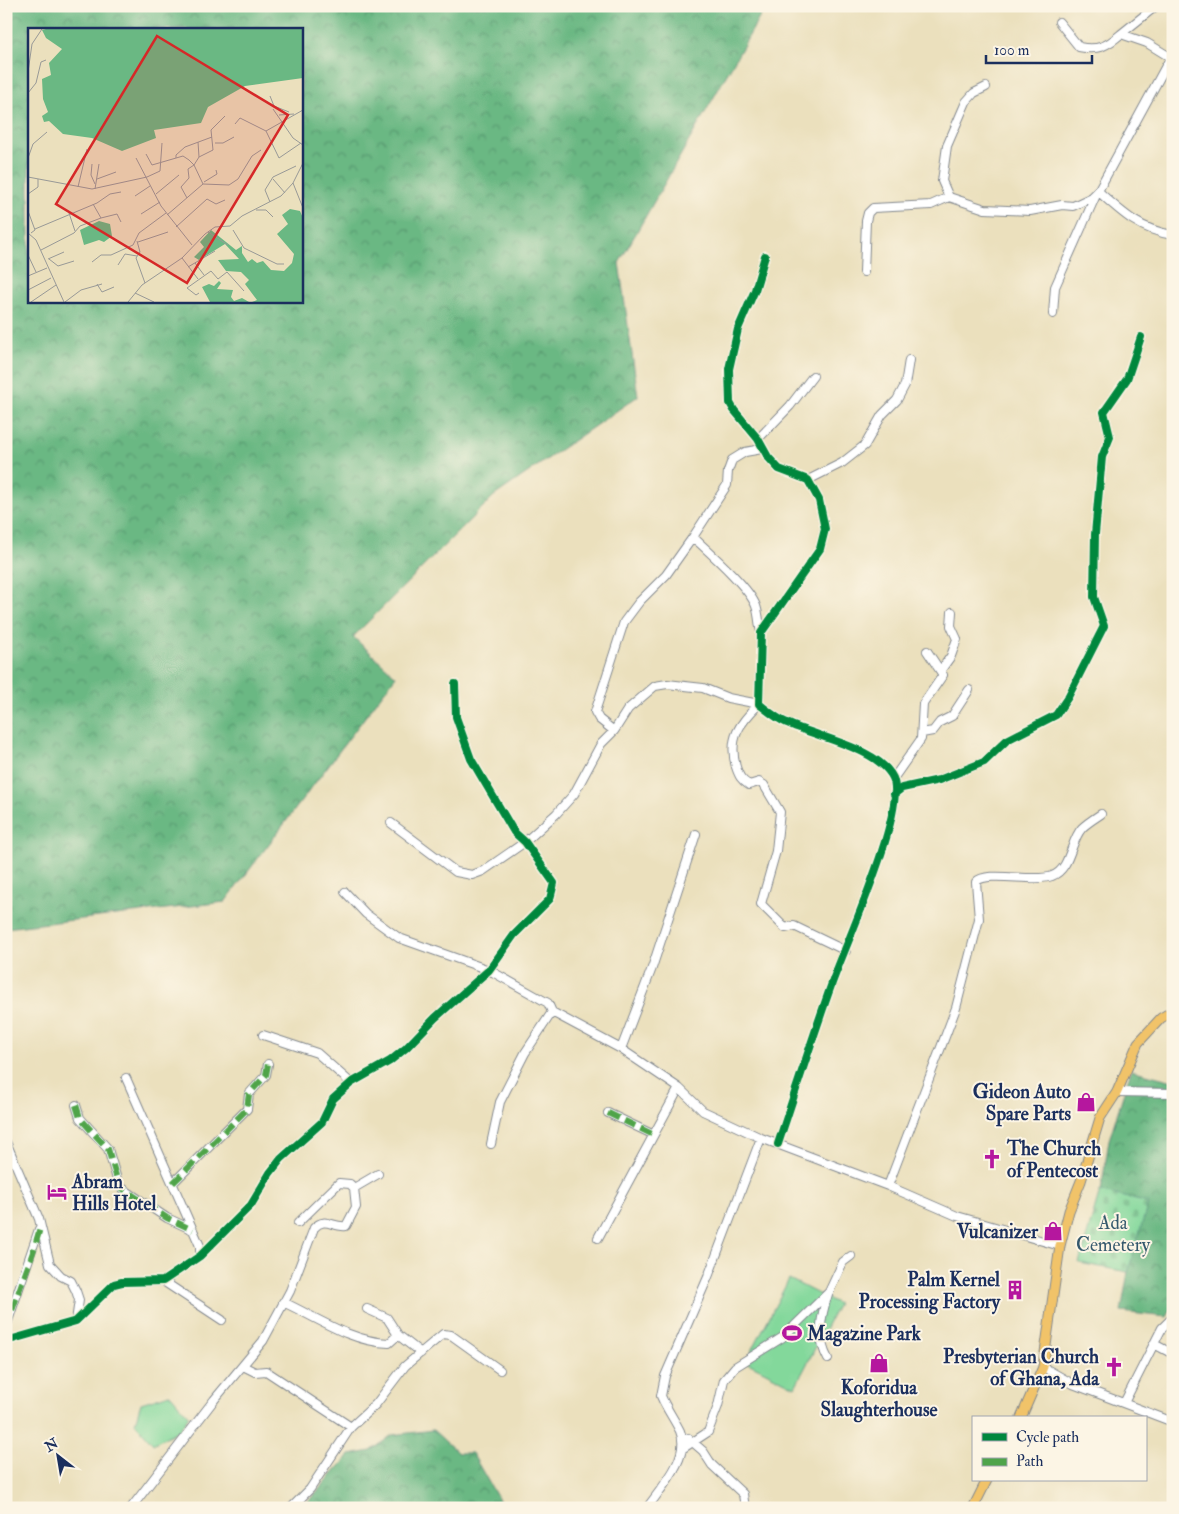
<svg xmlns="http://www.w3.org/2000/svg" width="1179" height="1514" font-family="'IM FELL Double Pica',serif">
	<defs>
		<pattern id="forest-crowns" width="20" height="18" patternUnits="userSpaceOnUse" patternTransform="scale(1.25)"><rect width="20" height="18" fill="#6ab883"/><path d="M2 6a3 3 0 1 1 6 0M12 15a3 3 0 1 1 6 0" fill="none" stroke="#56966e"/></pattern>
		<pattern id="cemetery-stones" width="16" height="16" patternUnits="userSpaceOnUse" patternTransform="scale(1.25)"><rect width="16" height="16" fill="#83d89b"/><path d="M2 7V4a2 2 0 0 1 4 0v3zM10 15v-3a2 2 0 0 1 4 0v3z" fill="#71ba88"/></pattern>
	</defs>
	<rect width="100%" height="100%" fill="#fcf5e5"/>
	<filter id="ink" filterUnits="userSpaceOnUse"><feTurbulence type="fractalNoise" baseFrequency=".02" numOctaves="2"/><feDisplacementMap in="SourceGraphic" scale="10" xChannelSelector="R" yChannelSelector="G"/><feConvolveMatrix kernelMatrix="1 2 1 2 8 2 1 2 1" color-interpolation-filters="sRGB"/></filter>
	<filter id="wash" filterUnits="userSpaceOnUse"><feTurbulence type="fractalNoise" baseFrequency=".0096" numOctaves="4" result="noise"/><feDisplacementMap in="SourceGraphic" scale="20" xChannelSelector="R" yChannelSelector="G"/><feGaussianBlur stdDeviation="1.12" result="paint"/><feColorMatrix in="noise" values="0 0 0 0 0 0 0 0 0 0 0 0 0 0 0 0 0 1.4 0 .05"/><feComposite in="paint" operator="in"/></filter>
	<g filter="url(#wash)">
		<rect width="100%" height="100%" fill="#ebe0bd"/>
		<path fill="#83d89b" stroke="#4f847c" d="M789,1279L838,1304L795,1387L746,1362Z
			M170,1394L189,1416L179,1430L153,1444L135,1423L141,1403Z"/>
		<path fill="url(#forest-crowns)" stroke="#427470" fill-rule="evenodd" d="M6,6H766L619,263L638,396L494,496L353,637L396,676L225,902L6,928ZM29,29H301V301H29Z
			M1131,1070L1173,1081V1305L1167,1317L1121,1312L1128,1272L1101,1191L1109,1140Z
			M433,1430L458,1453H472L500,1502L497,1508H302L350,1455L371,1451L392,1435Z"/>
		<path fill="url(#cemetery-stones)" stroke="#4f847c" d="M1100,1191L1148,1203L1128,1272L1079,1263Z"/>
	</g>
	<g filter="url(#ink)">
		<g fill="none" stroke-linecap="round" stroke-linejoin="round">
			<defs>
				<path id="minor" d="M1059,22L1079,47C1098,51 1107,46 1121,34L1147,43L1173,59
					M1121,34L1156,6
					M1173,53L1098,191C1122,213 1140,230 1173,235
					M949,197L942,181L947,146L966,102L974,93L986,87
					M765,256L755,290L738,329L729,369L730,403L734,410L758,439L768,457L779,469L808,480L819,500L825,529L820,549L761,633L759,704C768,711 777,719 787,723C816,737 879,748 893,778C907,810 845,946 832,983C813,1036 796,1090 778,1144
					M864,272L866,221L868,213L873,208L931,205L949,197L985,209L1030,211L1062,205L1073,206L1092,197L1098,191
					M1053,314L1055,287L1096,195
					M758,439L790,406L813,376
					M808,480L842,463L865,445L882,415L897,400L905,385L909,360
					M693,537C709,552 749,587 756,606C759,614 759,625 761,633
					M941,670L951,656L957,639L951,626L952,612
					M759,704C739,724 728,738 736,767C739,776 741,780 749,785L759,782L764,785L780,812L776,851L761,904L785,928L794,926L846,951
					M614,731L599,719L595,712L624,622L639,602L666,575L693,537L727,485L728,471L732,460L745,452L762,449
					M922,733L933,731L940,722L952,716L969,690
					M893,779L921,739L923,704L943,675L927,651
					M894,794L902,788L939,780L984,762L1007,740L1056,715L1068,697L1104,626L1094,597L1095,534L1102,457L1110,437L1104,412L1127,379L1141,337
					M391,823L456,872L472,875L483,871L525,842L556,814L574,794L601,744L614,731L628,709L655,686L667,684L703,688L728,698L759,704
					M345,892L366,914L399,938L489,970L548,1003L552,1012L621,1049L679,1088L703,1111L761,1138L888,1186L957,1216L1060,1246
					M263,1035L317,1053L351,1083
					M621,1049L652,968L696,834
					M126,1078L200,1246V1256
					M1117,1092L1173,1093
					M76,1105L80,1118L108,1149L119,1186L167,1218L193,1230
					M608,1113L652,1134
					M6,1142L39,1219L50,1264L61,1276L71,1281L76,1291L79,1300L76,1321
					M491,1144L500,1102L525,1053L552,1012
					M173,1183L247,1109L249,1094L266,1075L268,1064
					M888,1186L956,1008L979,919L976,882C986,870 1035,883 1052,876C1071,869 1070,841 1082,828C1087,823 1095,818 1101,814
					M298,1223L339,1183L350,1184L354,1188
					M598,1238L679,1088
					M163,1281L222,1320
					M283,1302C316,1317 351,1342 389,1343L398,1335
					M367,1309L387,1318L398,1335L421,1353
					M6,1327L39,1229
					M6,1341L76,1321L114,1284L122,1282L163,1281L200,1256L251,1205L270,1173L281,1159L322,1122L333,1099L351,1083L390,1061L406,1048L435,1018L489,970L514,935L550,899L554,883L525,842L514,832L471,759L456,717L455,684
					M1154,1344L1173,1354
					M828,1359C816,1337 821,1316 828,1294
					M243,1366L255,1372L266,1371L351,1427
					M1043,1367L1073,1384L1173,1422
					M1124,1403L1162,1328L1173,1317
					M688,1438L703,1451L712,1465L743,1494L745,1508
					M682,1449L708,1432L718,1406L724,1380L735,1367L783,1337L829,1292L843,1262L851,1256
					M131,1508L214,1400L263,1341L290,1291L314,1228C325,1216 333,1228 346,1226L356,1207L354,1188L378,1174
					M291,1508L310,1489L351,1427L376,1404L405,1366L443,1334L451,1335L500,1370
					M647,1508C661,1488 691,1457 680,1431C674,1419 666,1408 661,1396L665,1376L708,1277L761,1138"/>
				<path id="major" d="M1021,1418L1043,1367L1060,1246L1069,1211L1081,1181L1100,1118L1117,1092L1138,1043L1161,1018L1173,1011
					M973,1508L987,1480"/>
			</defs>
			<use href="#minor" stroke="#83888e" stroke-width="10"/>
			<use href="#major" stroke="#83888e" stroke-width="11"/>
			<use href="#minor" stroke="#fff" stroke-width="8"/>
			<use href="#major" stroke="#f1c369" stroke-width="9"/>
			<path stroke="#4fa44a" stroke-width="6" stroke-dasharray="12 6" stroke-linecap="butt" d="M76,1105L80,1118L108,1149L119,1186L167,1218L193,1230
				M608,1113L652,1134
				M173,1183L247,1109L249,1094L266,1075L268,1064
				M6,1327L33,1252L41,1225"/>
			<defs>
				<path id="cycleway" d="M765,256L755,290L738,329L729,369L730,403L734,410L758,439L768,457L779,469L808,480L819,500L825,529L820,549L761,633L759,704C768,711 777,719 787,723C816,737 879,748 893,778C907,810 845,946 832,983C813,1036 796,1090 778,1144
					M894,794L902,788L939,780L984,762L1007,740L1056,715L1068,697L1104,626L1094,597L1095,534L1102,457L1110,437L1104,412L1127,379L1141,337
					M6,1341L76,1321L114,1284L122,1282L163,1281L200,1256L251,1205L270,1173L281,1159L322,1122L333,1099L351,1083L390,1061L406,1048L435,1018L489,970L514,935L550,899L554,883L525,842L514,832L471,759L456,717L455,684"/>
			</defs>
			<use href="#cycleway" stroke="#fcf5e5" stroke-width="11"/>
			<use href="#cycleway" stroke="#00873e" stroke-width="8"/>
		</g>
	</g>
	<defs>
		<symbol id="shop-bare" viewBox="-9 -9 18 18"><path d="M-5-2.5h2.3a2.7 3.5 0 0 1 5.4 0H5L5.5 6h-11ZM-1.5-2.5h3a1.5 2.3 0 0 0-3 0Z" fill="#b5179e" stroke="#fcf5e5" stroke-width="2.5" paint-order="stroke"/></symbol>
		<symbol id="church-bare" viewBox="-9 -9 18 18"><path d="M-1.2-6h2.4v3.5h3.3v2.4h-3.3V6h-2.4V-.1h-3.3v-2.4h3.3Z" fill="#b5179e" stroke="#fcf5e5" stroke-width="2.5" paint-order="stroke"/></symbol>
		<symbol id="hotel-bare" viewBox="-9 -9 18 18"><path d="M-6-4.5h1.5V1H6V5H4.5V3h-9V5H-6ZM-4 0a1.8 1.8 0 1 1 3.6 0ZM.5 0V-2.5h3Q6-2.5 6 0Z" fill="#b5179e" stroke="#fcf5e5" stroke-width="2.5" paint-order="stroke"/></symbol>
		<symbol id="building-bare" viewBox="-9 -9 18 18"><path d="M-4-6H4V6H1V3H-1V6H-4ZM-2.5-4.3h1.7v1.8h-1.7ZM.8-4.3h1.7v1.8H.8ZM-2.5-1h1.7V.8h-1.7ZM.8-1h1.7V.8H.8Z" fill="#b5179e" stroke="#fcf5e5" stroke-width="2.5" paint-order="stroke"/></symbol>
		<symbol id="stadium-bare" viewBox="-9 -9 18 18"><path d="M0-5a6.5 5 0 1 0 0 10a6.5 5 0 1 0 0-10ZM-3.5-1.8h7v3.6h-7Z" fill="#b5179e" stroke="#fcf5e5" stroke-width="2.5" paint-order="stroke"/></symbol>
	</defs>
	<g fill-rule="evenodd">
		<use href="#shop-bare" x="1072" y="1088" width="28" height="28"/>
		<use href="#church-bare" x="978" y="1145" width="28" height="28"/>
		<use href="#hotel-bare" x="43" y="1178" width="28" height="28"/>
		<use href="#shop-bare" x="1039" y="1217" width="28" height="28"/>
		<use href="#building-bare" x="1001" y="1276" width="28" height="28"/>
		<use href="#stadium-bare" x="778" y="1319" width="28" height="28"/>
		<use href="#shop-bare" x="865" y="1349" width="28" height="28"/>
		<use href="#church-bare" x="1100" y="1353" width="28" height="28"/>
	</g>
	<g text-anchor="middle" stroke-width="4" stroke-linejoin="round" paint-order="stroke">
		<g font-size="19" font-weight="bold" fill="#1b2f5e" stroke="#fcf5e5" text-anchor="end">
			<text x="1071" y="1098">Gideon Auto<tspan x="1071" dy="22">Spare Parts</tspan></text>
			<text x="1007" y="1155" text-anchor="start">The Church<tspan x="1007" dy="22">of Pentecost</tspan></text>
			<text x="72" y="1188" text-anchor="start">Abram<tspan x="72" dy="22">Hills Hotel</tspan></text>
			<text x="1038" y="1238">Vulcanizer</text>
			<text x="1000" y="1286">Palm Kernel<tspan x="1000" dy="22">Processing Factory</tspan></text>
			<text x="807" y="1340" text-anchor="start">Magazine Park</text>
			<text x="1099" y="1363">Presbyterian Church<tspan x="1099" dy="22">of Ghana, Ada</tspan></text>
			<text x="879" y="1394" text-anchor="middle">Koforidua<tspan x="879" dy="22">Slaughterhouse</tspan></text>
		</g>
		<g font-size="19" fill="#35596d" stroke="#fcf5e5">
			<text x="1113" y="1229">Ada<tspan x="1113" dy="22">Cemetery</tspan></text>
		</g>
	</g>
	<g transform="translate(28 28)">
		<rect width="275" height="275" fill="#ebe0bd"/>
		<path d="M18,1H275V50L217,58L180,79L173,95L126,102L128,110L94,123L64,110L35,106L21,93L16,94L14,88L20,84L15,71L14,51L23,47L21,35L34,21L18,10L14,2ZM262,181L272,183L275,190V274H224L229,272L217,256L221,252L213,244L198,243L190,232L211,231L197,216L171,232L166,229L176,219L172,214L183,202L208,222L214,218V225L220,234L224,231L229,235L235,233L243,242L256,243L264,235L266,226L249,206L260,196L254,187ZM71,193L82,196L84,208L76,214L71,212L56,217L52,202ZM191,253L193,255L189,261L205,262L203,269L206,273L214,270L221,274H182L174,259L181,256L186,258Z" fill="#6ab883"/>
		<path fill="none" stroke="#989997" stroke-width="1" d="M0,44L4,16L14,1M0,65L8,55L13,34L18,32M242,68L246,78L261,84M245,81L265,110L275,117M251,87L266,86M207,96L212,90L238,103M170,114L171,129M187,115H195L206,109M273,115L251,130L238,103L275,82M118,126L124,137L155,128L161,132L166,137L160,141L161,150L153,159L159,170M0,130L5,116L19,104M108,130L133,178L164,217M148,130V127L157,119L184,109M64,136L63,147L67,156M0,149L64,161L119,149L132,143L134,115M69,151L88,144M245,151L257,165M176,154L189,146L188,142M265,155L275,180M175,156L201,157L210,151L224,128L233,122M50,159L59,121M67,161L71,136M0,166L10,159V151M128,166L151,147M107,168L122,158M242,174L237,162L245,149L268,138M65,176L73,190M228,182H238L245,189M0,183L7,202L3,205M41,185L47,203M113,186L132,174M139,187L175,156L166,137L171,129L185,122L183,102L197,88M148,199L179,171L188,176L197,172M7,201L69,175L82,166L93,164M205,202L216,220L249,236H256M180,204L200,217M0,205L8,212L36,274M109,213L112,224L108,230L117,255M110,214L140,204M13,222L46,205L52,198L73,190L89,186L93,194M0,227L8,244M154,230L170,251M20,231L36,224M21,231L30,238L46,233M64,234L73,227H83L105,217L111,205L138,185M167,235L176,247M90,237L97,226L109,228M160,239L187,223M0,248L19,240M69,256L74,264L86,259M0,262L23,250M107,265L126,274M171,265L168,267L159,260L183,243L190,251L199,244L216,263M3,274L28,257M37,274L53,262L74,256M100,274L114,257L154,230L177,206L187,199L202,198L214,188L253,168L265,155L275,135"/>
		<path fill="#d62828" fill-opacity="0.15" stroke="#d62828" stroke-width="2.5" d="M129,8L260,87L159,255L28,176Z"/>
		<rect width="275" height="275" fill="none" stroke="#1b2f5e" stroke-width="2.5"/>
	</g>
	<rect width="1179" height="1514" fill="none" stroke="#fcf5e5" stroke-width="25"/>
	<rect x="972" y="1416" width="175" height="65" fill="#fcf5e5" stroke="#a2a6af"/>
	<rect x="982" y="1433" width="25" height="8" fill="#00873e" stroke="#a2a6af"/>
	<text x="1016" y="1442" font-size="15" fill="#1b2f5e">Cycle path</text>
	<rect x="982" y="1458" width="25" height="8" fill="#4fa44a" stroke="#a2a6af"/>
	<text x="1016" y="1466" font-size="15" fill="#1b2f5e">Path</text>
	<g transform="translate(58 1456) rotate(329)" stroke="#fcf5e5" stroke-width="4" paint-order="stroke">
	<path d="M0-4L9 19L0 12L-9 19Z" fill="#1b2f5e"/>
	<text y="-8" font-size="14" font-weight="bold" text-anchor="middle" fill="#1b2f5e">N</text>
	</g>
	<path d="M986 55v8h106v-8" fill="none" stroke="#1b2f5e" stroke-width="2.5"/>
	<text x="994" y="55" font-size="15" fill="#1b2f5e" stroke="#fcf5e5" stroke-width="4" paint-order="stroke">100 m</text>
</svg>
